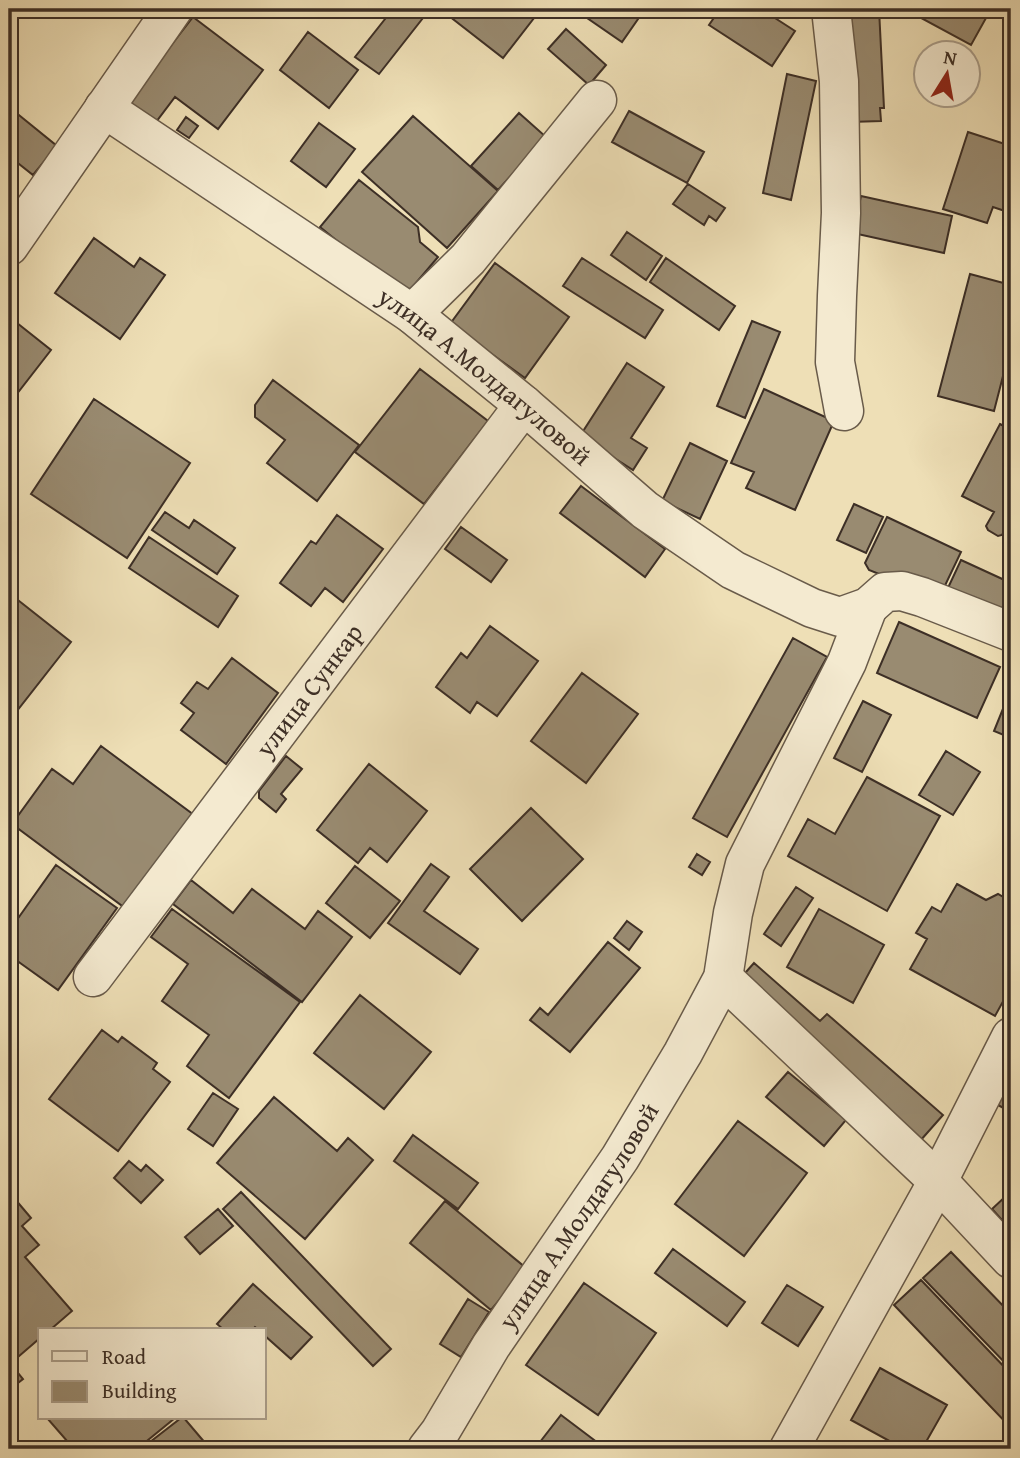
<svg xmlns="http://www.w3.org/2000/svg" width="1020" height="1458" font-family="'Gentium Book Plus',serif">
	<rect width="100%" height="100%" fill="#eedfb6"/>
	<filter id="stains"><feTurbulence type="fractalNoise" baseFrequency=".00286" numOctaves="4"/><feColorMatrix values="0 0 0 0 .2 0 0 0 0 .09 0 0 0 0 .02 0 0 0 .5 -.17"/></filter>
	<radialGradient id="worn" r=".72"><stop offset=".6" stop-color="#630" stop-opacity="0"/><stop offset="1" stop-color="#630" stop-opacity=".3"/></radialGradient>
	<path fill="#998b71" stroke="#3d2f26" stroke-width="2" d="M393,9H430L379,74L355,57Z
		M440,9H541L503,58Z
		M574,9H645L622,42Z
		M720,9H761L795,31L772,66L709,25Z
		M844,9H879L884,108H880L881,121L850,122Z
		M913,9H991L971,45L910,12Z
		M193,17L263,70L218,129L175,97L156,122L128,101Z
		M566,29L606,65L589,85L548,49Z
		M308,32L358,70L329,108L280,70Z
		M787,74L816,81L791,200L763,193Z
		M9,107L57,146L33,175L9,156Z
		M629,111L704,152L687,183L612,142Z
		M519,113L546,137L498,190L471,166Z
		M413,116L498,191L447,248L362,172Z
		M186,117L198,126L189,138L177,130Z
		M319,123L355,149L326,187L291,161Z
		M968,132L1011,146V213L993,207L987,223L943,209Z
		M359,180L418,227L420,242L438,257L405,296L320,227Z
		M688,184L725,208L716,221L709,216L704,225L673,204Z
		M861,196L952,216L944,253L853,233Z
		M627,232L662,256L646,280L611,255Z
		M94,238L134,267L140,258L165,275L120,339L55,293Z
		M582,258L663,310L645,338L563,286Z
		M666,258L735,306L719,330L650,282Z
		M495,263L569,317L525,378L450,324Z
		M970,274L1011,285V345L994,411L938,396Z
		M12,319L51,350L9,404V323Z
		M752,321L780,332L745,418L717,406Z
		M627,363L664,387L631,438L647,448L633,470L580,436Z
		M420,369L488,421L424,504L355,452Z
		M273,380L359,445L317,501L267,463L285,440L255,417V405Z
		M764,389L834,421L795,510L746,488L754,472L731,463Z
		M94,399L190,463L127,558L31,494Z
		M1000,424L1011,430V519L1002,535L998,536L988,530L986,526L994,512L962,496Z
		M690,443L727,461L700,519L662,501Z
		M581,486L665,549L645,577L560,513Z
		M854,504L883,517L866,553L837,540Z
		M165,512L189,528L194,520L235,548L217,574L152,530Z
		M337,515L383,549L343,602L325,588L311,606L280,583L311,541L316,544Z
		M887,517L961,552L940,596L894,580L869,570L865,563Z
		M461,527L507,560L491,582L445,549Z
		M149,537L238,596L218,627L129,568Z
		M961,560L1011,583V619L947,590Z
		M9,593L71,642L9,721Z
		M899,622L1000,667L977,718L877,673Z
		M490,626L538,661L497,716L477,702L470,713L436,687L461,653L467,658Z
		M793,638L827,657L727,837L693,818Z
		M232,658L278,693L226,764L181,730L194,713L181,703L197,682L208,689Z
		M582,673L638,714L586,783L531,741Z
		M1011,689V738L994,731Z
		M863,701L891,715L862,772L834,758Z
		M101,746L194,815L125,908L12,824L52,769L73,784Z
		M946,751L980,772L953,815L919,795Z
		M286,756L302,769L281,794L286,799L276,812L259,798V791Z
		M369,764L427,811L387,862L370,848L358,863L317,830Z
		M867,777L940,816L887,911L788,856L808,819L835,834Z
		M531,808L583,859L522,921L470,869Z
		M697,854L710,862L702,875L689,867Z
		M431,864L449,877L424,911L478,949L460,974L388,923Z
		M56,865L117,908L58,990L9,955V931Z
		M355,866L400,901L370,938L326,903Z
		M191,880L233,913L252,889L305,929L318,911L352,937L302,1002L173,904Z
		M957,884L986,900L998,894L1010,901L1011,987L995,1016L910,969L927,939L916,933L932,907L941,912Z
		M796,887L813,898L781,946L764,934Z
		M172,909L300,1002L229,1098L187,1066L209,1035L162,1001L188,964L151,937Z
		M819,909L884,945L853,1003L787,967Z
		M627,921L642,932L629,950L614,938Z
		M608,942L640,968L570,1052L530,1020L540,1008L548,1015Z
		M754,963L820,1021L827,1014L943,1115L920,1141L738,981Z
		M360,995L431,1052L384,1109L314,1053Z
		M102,1030L118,1042L122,1037L157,1063L153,1069L170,1082L118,1151L49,1099Z
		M788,1072L846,1120L824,1146L766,1097Z
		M1011,1075V1112L996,1104Z
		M213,1093L238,1109L213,1146L188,1129Z
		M274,1097L337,1151L348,1138L373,1160L305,1239L217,1163Z
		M738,1121L807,1173L744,1256L675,1204Z
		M413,1135L478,1183L458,1209L394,1161Z
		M129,1161L141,1171L146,1165L163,1180L141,1203L114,1178Z
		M9,1192L31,1218L22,1226L39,1245L25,1257L72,1311L50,1330H40V1338L11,1363L9,1360Z
		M241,1192L391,1349L373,1366L223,1209Z
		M1006,1196L1011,1202V1230L992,1209Z
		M445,1201L526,1268L491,1310L410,1243Z
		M218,1209L233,1226L200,1254L185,1237Z
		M673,1249L745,1302L727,1326L655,1273Z
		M951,1252L1011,1314V1369L923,1278Z
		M921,1280L1011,1374V1428L894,1305Z
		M584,1283L656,1333L598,1415L526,1365Z
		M253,1284L312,1337L291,1359L264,1335V1330H259L255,1327L252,1330H224L217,1324Z
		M787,1285L823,1307L798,1346L762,1323Z
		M468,1299L489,1312L461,1357L440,1344Z
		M9,1362L23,1379L9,1390Z
		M880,1368L947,1405L922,1449H904L851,1420Z
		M561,1415L606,1449H549L540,1442Z
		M47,1418H175L137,1449H74Z
		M181,1418H184L206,1444L200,1449H141Z"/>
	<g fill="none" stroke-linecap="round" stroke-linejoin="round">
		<defs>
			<g id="minor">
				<path d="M831,9L839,81L841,213L837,296L835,362L844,411"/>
				<path id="s1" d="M104,108L412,314L524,405L645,510L733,570L812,608L840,617L868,607L885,592L902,591L922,597L1011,632"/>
				<path d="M9,246L173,9"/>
				<path d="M412,314L468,259L597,100"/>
				<path id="s2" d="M93,977L524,405"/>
				<path d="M723,978L938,1181L1011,1259"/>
				<path id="s3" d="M427,1449L440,1432L491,1346L620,1158L683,1053L723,978L733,913L745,864L847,662L868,607"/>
				<path d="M789,1449L938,1181L1011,1037"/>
			</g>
		</defs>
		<use href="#minor" stroke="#695b4a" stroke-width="41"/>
		<use href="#minor" stroke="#f4ead0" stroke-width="38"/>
	</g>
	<g text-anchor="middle" stroke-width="5" stroke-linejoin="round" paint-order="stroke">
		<g font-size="26" fill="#3d2f26" stroke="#f4ead0">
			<text dy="9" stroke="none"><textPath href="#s1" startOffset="466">улица А.Молдагуловой</textPath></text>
			<text dy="9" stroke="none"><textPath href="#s2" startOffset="359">улица Сункар</textPath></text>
			<text dy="9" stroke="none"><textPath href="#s3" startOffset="278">улица А.Молдагуловой</textPath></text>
		</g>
	</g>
	<rect width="1020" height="1458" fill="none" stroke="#eedfb6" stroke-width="35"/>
	<rect x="10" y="10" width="999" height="1437" fill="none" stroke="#3d2f26" stroke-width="3.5"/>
	<rect x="18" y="18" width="985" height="1423" fill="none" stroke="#3d2f26" stroke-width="2"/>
	<rect x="38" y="1328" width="228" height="91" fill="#f4ead0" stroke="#ab9f8c" stroke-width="2"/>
	<rect x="52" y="1351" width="35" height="10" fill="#f4ead0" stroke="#ab9f8c" stroke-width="2"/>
	<text x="102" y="1364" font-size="21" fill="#3d2f26">Road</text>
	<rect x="52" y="1381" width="35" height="21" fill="#998b71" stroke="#ab9f8c" stroke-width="2"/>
	<text x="102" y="1398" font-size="21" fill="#3d2f26">Building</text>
	<g transform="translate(947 74) rotate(11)"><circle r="33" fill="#f4ead0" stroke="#ab9f8c" stroke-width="2"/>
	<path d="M0-5L12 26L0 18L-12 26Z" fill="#8f2418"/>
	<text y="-10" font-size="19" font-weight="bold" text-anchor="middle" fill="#3d2f26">N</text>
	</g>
	<rect width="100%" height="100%" filter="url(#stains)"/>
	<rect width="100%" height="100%" fill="url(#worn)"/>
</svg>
